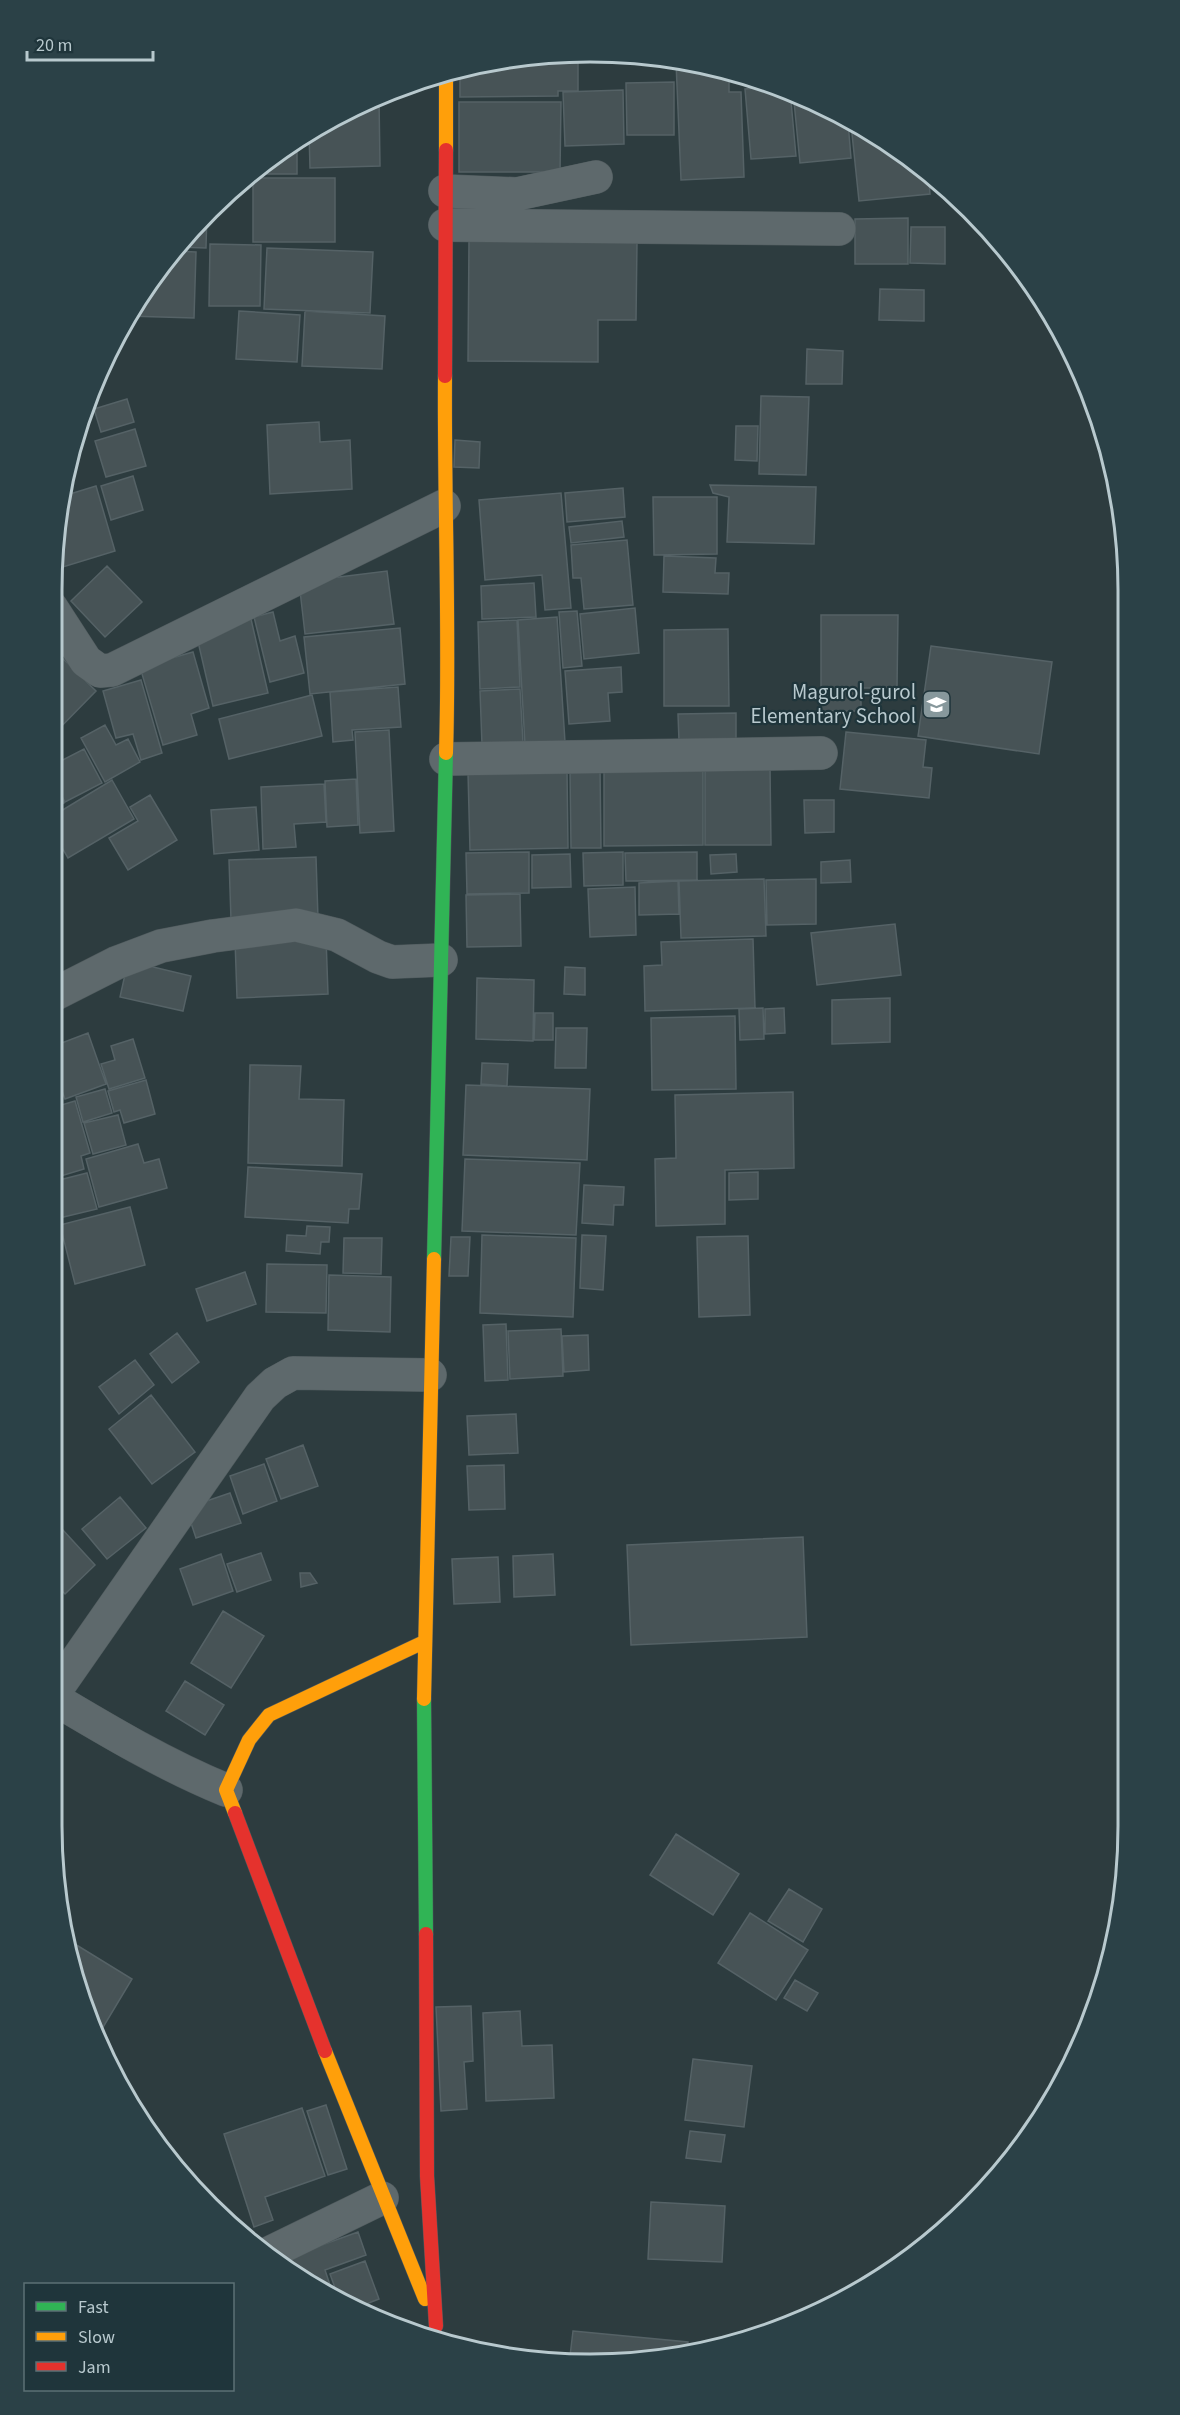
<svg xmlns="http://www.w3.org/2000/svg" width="1180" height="2415" font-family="'Source Sans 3',sans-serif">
	<rect width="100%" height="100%" fill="#2d3c3f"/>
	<path fill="#475356" stroke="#556266" stroke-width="1.5" d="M578,52V91H558V96L460,97V69L485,61Z
		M695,61L729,71V92H741L744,177L681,180L676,62Z
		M674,82V135H627L626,83Z
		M778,86L790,90L796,156L751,159L745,89Z
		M623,90L624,144L565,146L563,92Z
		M793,91L848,122L851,158L800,163Z
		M371,99H379L380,166L310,168L309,132Z
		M459,102H561L560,172H459Z
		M851,124L918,162L928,172L930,194L859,201Z
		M287,145H297V174H267L266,162Z
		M253,178H335V242H253Z
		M207,211L206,248L177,247Z
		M908,218V264H855V219Z
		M911,227H945V264L910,263Z
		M469,240L637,242L636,320H598V362L468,361Z
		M210,244L261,245L260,306H209Z
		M267,248L373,252L370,313L264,309Z
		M174,251L196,252L194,318L128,316L142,290Z
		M880,289L924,290V321L879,320Z
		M239,311L300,315L297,362L236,359Z
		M305,311L385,316L382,369L302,366Z
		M807,349L843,351L842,384H806Z
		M761,396L809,397L806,475L759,474Z
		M127,399L134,422L101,432L94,409Z
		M319,422L320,442L350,440L352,489L270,494L267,425Z
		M736,426H758L757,461L735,460Z
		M135,429L146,466L106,477L95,441Z
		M455,440L480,442L479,468L454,467Z
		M133,476L143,510L111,520L101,486Z
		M710,485L816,487L814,544L727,542L729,497L713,493Z
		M96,486L115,551L53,570L60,497Z
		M623,488L625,517L567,522L565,493Z
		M561,493L571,608L545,610L542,575L485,580L479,500Z
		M653,497H717V554L654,555Z
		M622,521L624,537L571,543L569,527Z
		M627,540L633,605L584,609L581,578H573L571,545Z
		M664,556L716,558L715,573H729L728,594L663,592Z
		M107,566L142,602L105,637L71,601Z
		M387,571L394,624L305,634L299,582Z
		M534,583L536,617L482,619L481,586Z
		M635,608L639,653L584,659L580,614Z
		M577,611L582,666L563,668L559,612Z
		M273,612L280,641L295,636L304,673L270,682L254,617Z
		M821,615H898L897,688H861V711H821Z
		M557,617L565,742L525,745L518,620Z
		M251,619L268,693L213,706L196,633Z
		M517,620L520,687L480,689L478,622Z
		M400,628L405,684L310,694L304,637Z
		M728,629L729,706H664V630Z
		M931,646L1052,662L1039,754L918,736Z
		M51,647L96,691L51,737Z
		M193,652L209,708L191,714L197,735L163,745L140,667Z
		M621,667L622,692L608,693L610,721L569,724L565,671Z
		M141,680L162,753L141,760L133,734L116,738L103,691Z
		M398,687L401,727L352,730L353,740L333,742L330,692Z
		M520,689L523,743L482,745L480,691Z
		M312,695L322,736L229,759L219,719Z
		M736,713V740L679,741L678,714Z
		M105,725L116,745L128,739L140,762L105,782L81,738Z
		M389,730L394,831L360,833L355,732Z
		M846,732L926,740L923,767L932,768L929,798L840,789Z
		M84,749L102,783L65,802L51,776V766Z
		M703,767V845L604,846V769Z
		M770,767L771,845H705V768Z
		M600,769L601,848H571L570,770Z
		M567,770L568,848L470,850L468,773Z
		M51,778L64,803L51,810Z
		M356,779L358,825L327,827L325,781Z
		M112,780L134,819L68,858L51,829V817Z
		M324,784L326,822L294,824L296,847L263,849L261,787Z
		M150,795L177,840L128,870L109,838L138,821L130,807Z
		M804,800H834V832L805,833Z
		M256,807L259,850L214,854L211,810Z
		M529,852V893L467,894L466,853Z
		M623,852V885L584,886L583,853Z
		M697,852V880L626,881L625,853Z
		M570,854L571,887L532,888V855Z
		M736,854L737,872L711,874L710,855Z
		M316,857L318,918L231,920L229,860Z
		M850,860L851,882L821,883V862Z
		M764,879L766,936L681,938L679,881Z
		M816,879V924L767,925L766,880Z
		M678,881L679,914L639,915V883Z
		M635,887L636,935L590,937L588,889Z
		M520,894L521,946L467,947L466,895Z
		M895,924L901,975L817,985L811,933Z
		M326,937L328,994L237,998L235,940Z
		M753,939L755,1008L645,1011L644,966L662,965L661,942Z
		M128,961L191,976L183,1011L120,997Z
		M565,967L585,968V995L564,994Z
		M477,978L534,980L533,1041L476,1039Z
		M890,998V1042L832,1044V1000Z
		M763,1008L764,1039L740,1040L739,1009Z
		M784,1008L785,1033L765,1034V1009Z
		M535,1013H553V1040H534Z
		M735,1016L736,1089L652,1090L651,1018Z
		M556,1028H587L586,1068H555Z
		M88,1033L106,1084L65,1099L51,1061V1047Z
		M133,1039L145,1078L109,1089L101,1064L115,1060L111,1046Z
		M482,1063L508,1064L507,1086L481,1084Z
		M250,1065L301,1066L299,1099L344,1100L342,1166L248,1163Z
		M146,1080L155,1114L124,1123L120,1110L114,1112L108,1091Z
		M466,1085L590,1089L587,1160L463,1155Z
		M105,1089L112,1113L83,1122L76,1097Z
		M793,1092L794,1168L725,1170V1224L656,1226L655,1159L676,1158L675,1095Z
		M75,1101L90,1153L81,1156L84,1169L51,1179V1108Z
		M118,1115L126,1145L93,1154L84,1123Z
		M138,1144L144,1163L159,1159L167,1188L99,1207L86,1159Z
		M465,1159L580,1163L576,1235L462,1231Z
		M248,1167L362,1174L359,1209H349L348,1223L245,1217Z
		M758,1172V1199L729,1200V1173Z
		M87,1173L97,1209L51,1220V1182Z
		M584,1185L624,1187L623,1205H614L613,1225L582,1223Z
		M130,1207L145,1265L75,1284L60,1225Z
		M307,1226L330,1227L329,1242H321L320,1254L286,1251L287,1235L306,1236Z
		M482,1235L576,1238L573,1317L480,1313Z
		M582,1235L606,1236L603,1290L580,1288Z
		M748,1236L750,1315L699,1317L697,1237Z
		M451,1237H470L468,1276H449Z
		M344,1238H382L381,1274L343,1273Z
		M267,1264L327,1265L326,1313L266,1312Z
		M245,1272L256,1304L207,1321L196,1289Z
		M329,1275L391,1277L390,1332L328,1330Z
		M506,1324L508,1380L485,1381L483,1325Z
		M561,1329L563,1376L510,1379L508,1331Z
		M177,1333L199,1362L172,1383L150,1354Z
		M588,1335L589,1370L564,1372L562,1336Z
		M135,1360L154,1385L119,1414L99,1387Z
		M151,1395L195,1452L152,1484L109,1429Z
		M516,1414L518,1453L469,1455L467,1416Z
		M303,1445L318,1486L281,1499L266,1459Z
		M264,1464L277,1501L243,1514L230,1476Z
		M504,1465L505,1509L469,1510L467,1466Z
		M230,1493L241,1523L196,1538L186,1508Z
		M120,1497L146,1528L107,1559L82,1529Z
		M51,1517L95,1565L65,1594L51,1579Z
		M803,1537L807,1637L631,1645L627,1545Z
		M261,1553L271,1580L237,1592L227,1564Z
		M221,1554L233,1591L193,1605L180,1569Z
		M553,1554L555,1595L514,1597L513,1556Z
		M498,1557L500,1602L454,1604L452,1559Z
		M300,1573H310L317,1583L301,1587Z
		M223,1611L264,1636L231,1688L191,1663Z
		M185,1681L224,1705L205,1735L166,1711Z
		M676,1834L739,1874L713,1915L650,1875Z
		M789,1889L822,1909L803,1942L768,1921Z
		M750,1913L808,1950L776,2000L718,1963Z
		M70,1941L132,1979L99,2034L80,1999Z
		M795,1980L818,1993L807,2011L784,1998Z
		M471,2006L473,2061L464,2062L467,2109L441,2111L436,2007Z
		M520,2011L522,2046L552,2045L554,2098L486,2101L483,2013Z
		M693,2059L752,2066L744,2127L685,2120Z
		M326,2105L347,2169L328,2175L307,2111Z
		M302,2108L325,2176L265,2197L273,2220L254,2227L224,2134Z
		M690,2131L725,2135L721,2162L686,2158Z
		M651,2202L725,2206L722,2262L648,2259Z
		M358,2232L366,2255L325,2270L334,2297L291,2273L281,2264L280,2260Z
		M365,2261L379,2299L356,2308L339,2299L330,2274Z
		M573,2331L688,2342L687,2351L661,2359L570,2356Z"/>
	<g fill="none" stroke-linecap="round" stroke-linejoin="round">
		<defs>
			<path id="street" d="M445,191L517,194L596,177
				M445,225L839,229
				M51,607L86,661L100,671L112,670L444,506
				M446,759L821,753
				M51,996L116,963L161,946L213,936L296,925L337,935L378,957L392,962L441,960
				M51,1697L260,1397L275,1383L293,1373L430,1375
				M51,1697C108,1731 165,1765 226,1790
				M269,2253L382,2198"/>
			<path id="fast" d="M434,1259L446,753
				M424,1699L426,1934"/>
			<path id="slow" d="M446,150V73
				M445,376C444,502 450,627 446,753
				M424,1699L434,1259
				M235,1813L226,1790L249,1740L269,1715L424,1642
				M325,2051L425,2299"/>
			<path id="jam" d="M445,376L446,150
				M235,1813L325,2051
				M426,1934L427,2176L436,2326"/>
		</defs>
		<use href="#street" stroke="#4e595c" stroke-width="34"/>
		<use href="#fast" stroke="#4e595c" stroke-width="15"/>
		<use href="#slow" stroke="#4e595c" stroke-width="15"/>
		<use href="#jam" stroke="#4e595c" stroke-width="15"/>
		<use href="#street" stroke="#5e696c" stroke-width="33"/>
		<use href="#fast" stroke="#30b455" stroke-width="14"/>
		<use href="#slow" stroke="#ff9f0a" stroke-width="14"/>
		<use href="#jam" stroke="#e5322d" stroke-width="14"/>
	</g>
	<defs>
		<symbol id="school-square" viewBox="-11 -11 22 22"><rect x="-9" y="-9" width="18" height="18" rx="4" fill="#87989c" stroke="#1f353b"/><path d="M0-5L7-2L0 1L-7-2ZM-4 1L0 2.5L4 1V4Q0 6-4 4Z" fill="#fff"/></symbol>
	</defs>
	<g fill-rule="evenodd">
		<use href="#school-square" x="920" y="688" width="33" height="33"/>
	</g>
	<g text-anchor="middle" stroke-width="4.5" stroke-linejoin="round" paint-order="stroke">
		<g font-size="21" fill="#b8c9ce" stroke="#1f353b" text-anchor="end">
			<text x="916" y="699">Magurol-gurol<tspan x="916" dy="24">Elementary School</tspan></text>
		</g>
	</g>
	<path d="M0 0H1180V2415H0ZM590 62H590A528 528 0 0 1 1118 590V1826A528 528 0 0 1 590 2354H590A528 528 0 0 1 62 1826V590A528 528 0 0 1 590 62Z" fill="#2b4147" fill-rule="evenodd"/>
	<path fill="none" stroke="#b8c9ce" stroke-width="3" d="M590 62H590A528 528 0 0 1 1118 590V1826A528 528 0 0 1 590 2354H590A528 528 0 0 1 62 1826V590A528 528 0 0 1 590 62Z"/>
	<rect x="24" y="2283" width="210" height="108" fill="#1f353b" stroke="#5c7076" stroke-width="1.5"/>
	<rect x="36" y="2302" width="30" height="9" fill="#30b455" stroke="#5c7076" stroke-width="1.5"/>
	<text x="78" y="2313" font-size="18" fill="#b8c9ce">Fast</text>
	<rect x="36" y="2332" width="30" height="9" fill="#ff9f0a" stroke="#5c7076" stroke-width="1.5"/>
	<text x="78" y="2343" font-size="18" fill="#b8c9ce">Slow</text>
	<rect x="36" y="2362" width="30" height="9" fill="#e5322d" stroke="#5c7076" stroke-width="1.5"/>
	<text x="78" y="2373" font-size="18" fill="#b8c9ce">Jam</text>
	<path d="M27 51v9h126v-9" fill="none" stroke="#b8c9ce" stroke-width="3"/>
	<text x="36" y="51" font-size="18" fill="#b8c9ce" stroke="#1f353b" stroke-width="4.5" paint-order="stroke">20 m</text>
</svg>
